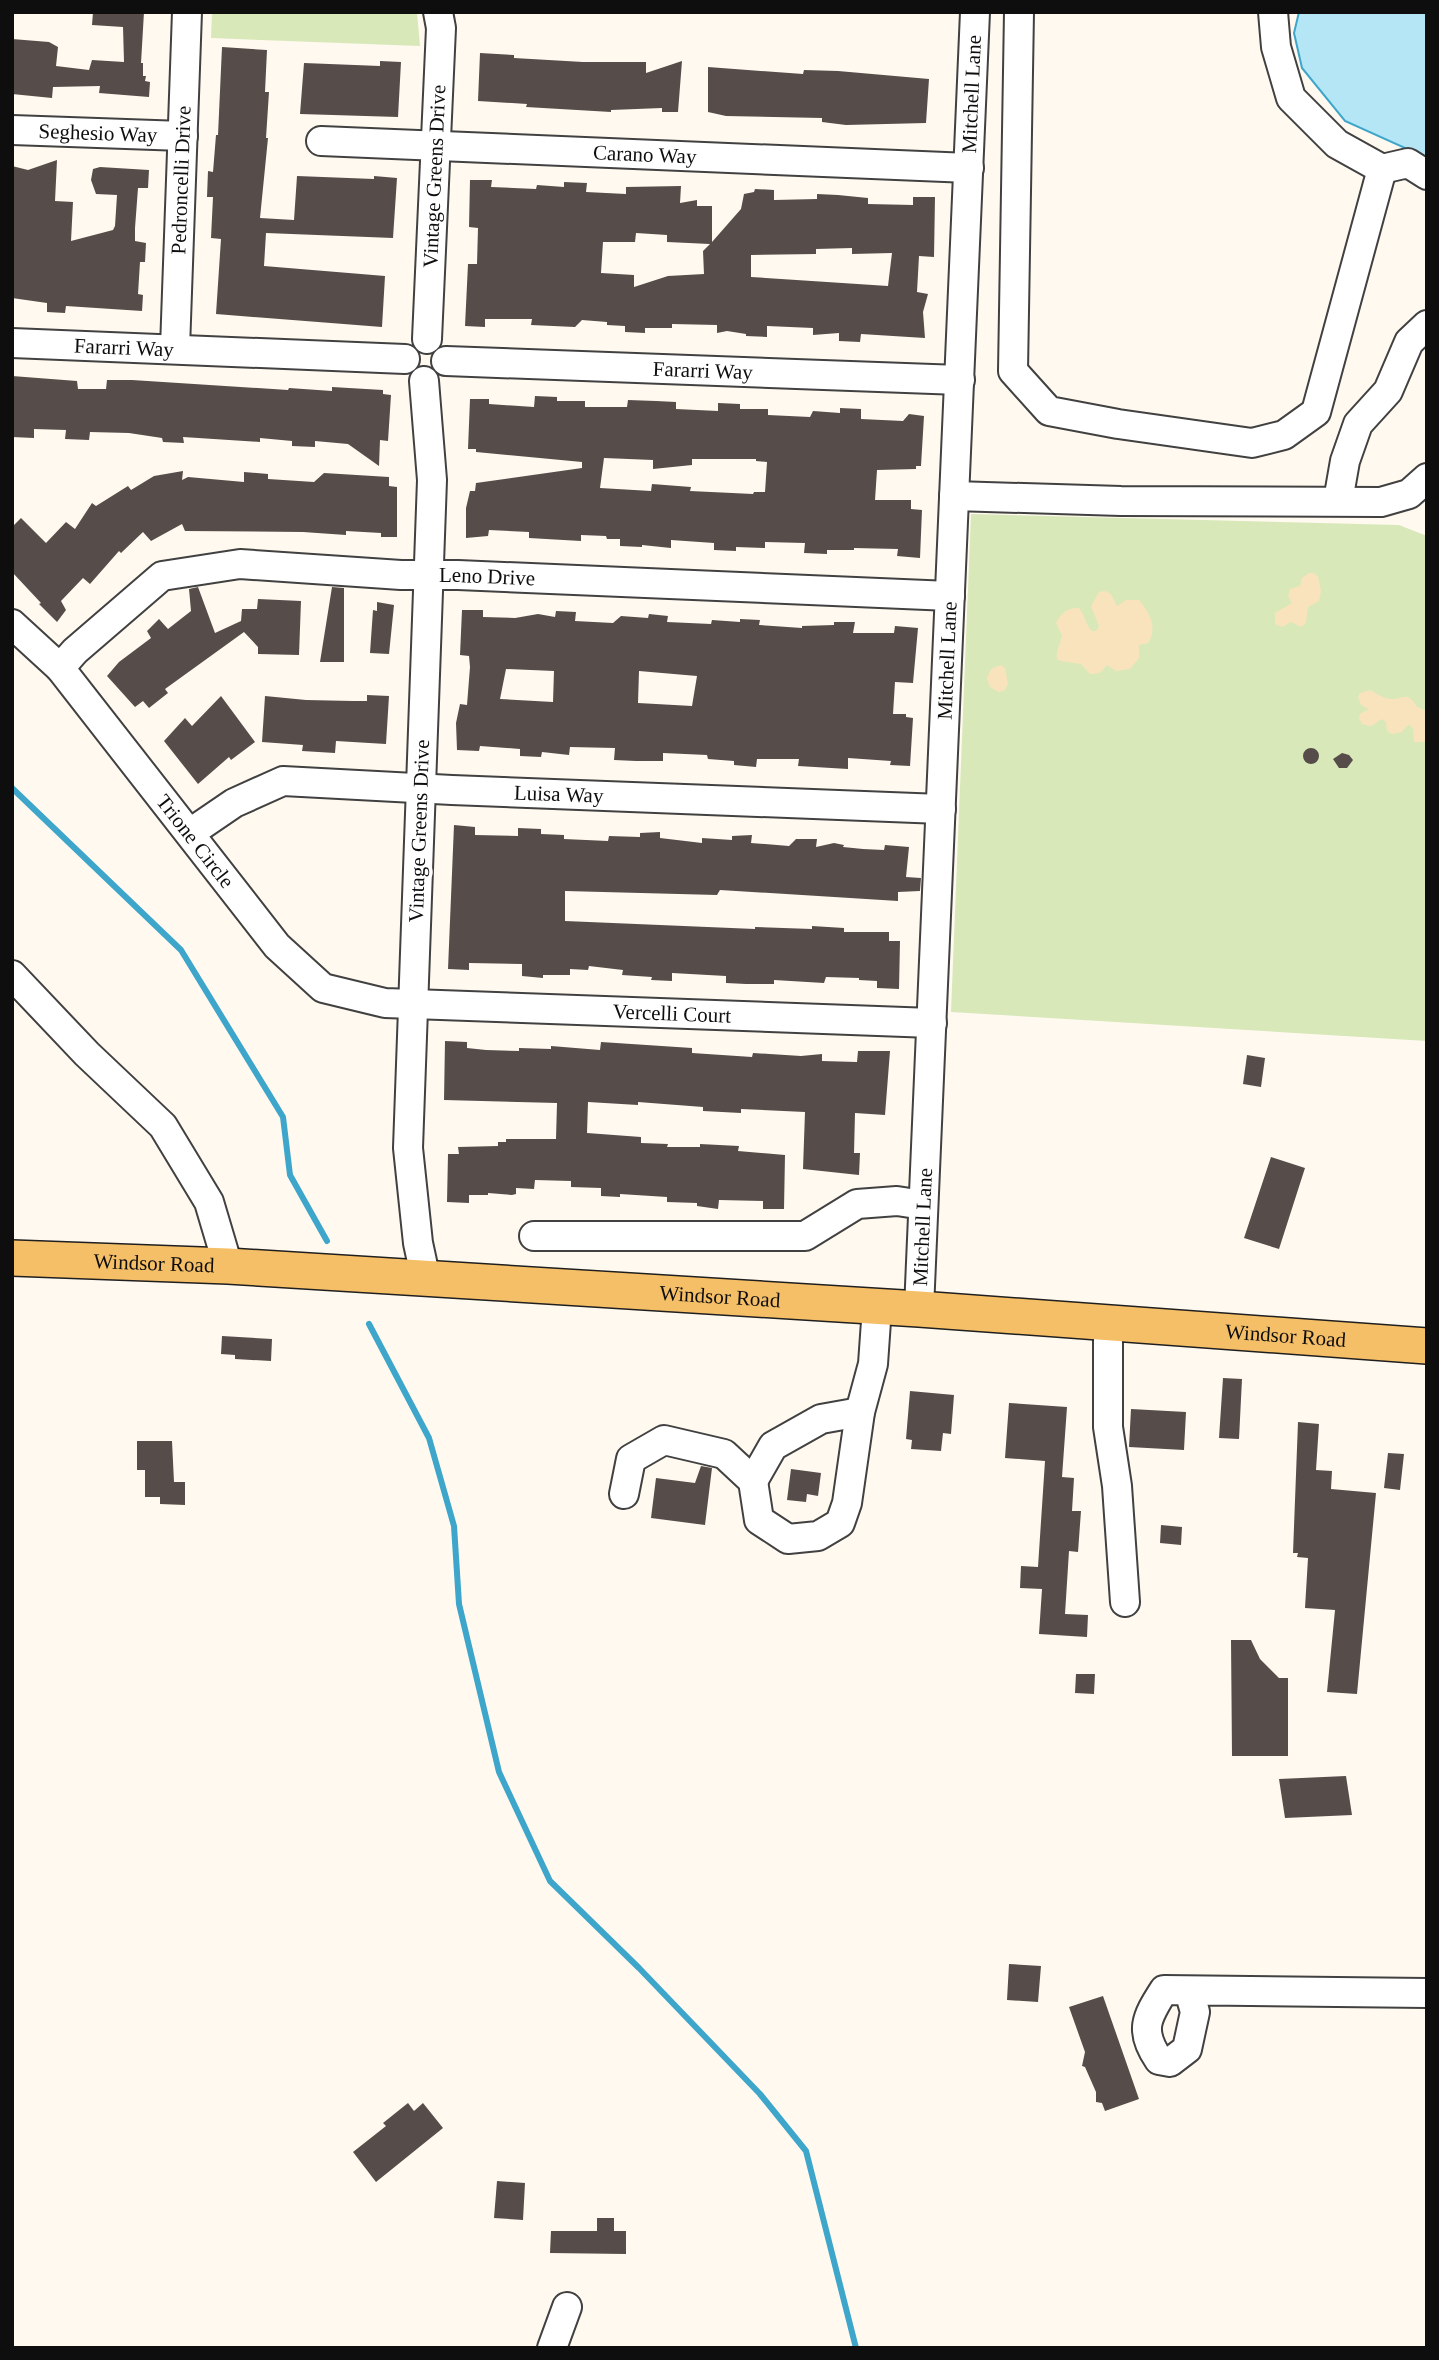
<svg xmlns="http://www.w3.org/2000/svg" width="1439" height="2360" font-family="Georgia,serif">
	<rect width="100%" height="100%" fill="#fff9ef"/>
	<path fill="#d8e8b9" d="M212,12H417L420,46L211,38Z
		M971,514L1399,525L1427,536V1041L951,1012Z"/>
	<path fill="#f9e3bc" d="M1309,573H1314L1318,577L1321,591L1319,601L1308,607L1306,623L1301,627L1291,622L1282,627L1275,624V613L1292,603L1288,596L1290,589L1300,586L1302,578Z
		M1105,591L1111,594L1117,606L1126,600H1139C1150,613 1158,628 1148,643L1139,645V658L1130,669L1116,671L1107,665L1100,673L1090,674L1081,664C1053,659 1053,665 1062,636L1056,623C1061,613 1068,607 1079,608C1085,615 1085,624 1092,631H1096L1099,626L1091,606L1099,592Z
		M1001,665L1005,668L1008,684L1004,691L998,692L990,687L987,678L991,669Z
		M1370,690C1375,692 1381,697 1386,698C1402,703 1406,687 1417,707L1427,711V739L1424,742H1414L1413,729L1410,725L1407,726L1402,732L1392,734L1387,731L1386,722L1382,719L1371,726L1362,724L1359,718L1360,714L1369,709L1361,705L1358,697L1360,693Z"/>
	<path fill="#b5e6f5" stroke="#3da6ca" stroke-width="2" d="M1299,12H1427V158L1345,121L1302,68L1294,33Z"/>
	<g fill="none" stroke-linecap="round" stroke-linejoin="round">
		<path stroke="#3da6ca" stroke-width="6" d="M12,788L181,950L283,1117L290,1175L327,1241
			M369,1324L429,1438L454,1526L459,1604L499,1772L550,1881L639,1968L760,2094L806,2151L856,2348"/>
	</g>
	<path fill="#564d4a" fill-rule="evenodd" d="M93,12H144L141,63H143V76H146L145,81L150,82L149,97L99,93L100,86L53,87L52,98L12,94V39L49,42L58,47L56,66L89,70L92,60L124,62L123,27L92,25Z
		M222,47L267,50L265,92H269L266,138H268L260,218L294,220L297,176L374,179V176L397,178L393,238L266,233L264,266L385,276L382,327L216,314L221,239L211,238L213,197H207L208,171L213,172L216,135H218Z
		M480,53L514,55V58L583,62H646V73L682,61L678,112H662V108L611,110V112L526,107L527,104L478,101Z
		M380,61L401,62L398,117L300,114L304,63L380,66Z
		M708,67L803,74L804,70L838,71L929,79L926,123L846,125L822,122V118L726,116L708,112Z
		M57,160L55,201L73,202L71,241L113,230L115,226L117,195L96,194L91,180L93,169L100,167L149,170L148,188H138L135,228V241L146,243L145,262H140L138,294L143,295L142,311L66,306L65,313L47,312V303L12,298V166L28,170Z
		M470,180H492L491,187L536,189L537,185L564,187V182L587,183L586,192L626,194V187L681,186L680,203L697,200V206H712V242L741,209L744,194L754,192L755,189L774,190V200L817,199V194L838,195L868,198V204L913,205V197H935L934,257L919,256L917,292L928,294L923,312L925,338L861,334L860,342L839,341V333L813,335V328L767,326V337L746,336V334L727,331L717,333V325L672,324V328H645V333L625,332V326L607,325V322L582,320L575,327L531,325L532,319H485V327L465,326L468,264H477L478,228L469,227ZM636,233L667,235V242L710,244L703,251L704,274L668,276L634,287V275L601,273L603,242H635ZM852,248V254L892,253L888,286L751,277V255L816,254V249Z
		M12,376L77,381L78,389H106L107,380H132L288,390L289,388L332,391V387L383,390V394L391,395L388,441L380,440L379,466L348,444L315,441V447L292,446V441L260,438V442L183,437L184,443L163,442L162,438L129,433L90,432L89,440L65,439L66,430L34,429V438L12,437Z
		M535,396L557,397V401H585V407H627L628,400L656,401L676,402V409L718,411V403L740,404V409H768V415L810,417L813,411L840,413V408L861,409V419L903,421L909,414L924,416L921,466H916V469L877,470L875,500H911V509L922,510L920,558L897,556L898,549L854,548V550H827V554L804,553L805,543L765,542V548L736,547V551L714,550V543L671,540V548L642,545V547L620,546V539H607L606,536L581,535V541L546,539L529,538V532L489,530L488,536L466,538V508L470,491H475L476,483L582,468V462L476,452V449H468L470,399H489V404L534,407ZM604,458L653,460V469L692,465V459H756V461L767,462L765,492H754L753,494L690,491L691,487L652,484L651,491L600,488Z
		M183,471L182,480L188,477L244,482V472L268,474V479L314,482L324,473L389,477V486L397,487V537H381V533L346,531V535L303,532L185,531L182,524L151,541L143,532L121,553L119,551L90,584L83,578L61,601L66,610L57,622L39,604L41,603L12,572V527L21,518L46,543L66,522L75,529L92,503L96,506L128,486L131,490L154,476Z
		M198,587L215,633L241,621L242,609H257L258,599L301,601L299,655L258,654V647L244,632L165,689L168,693L149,708L143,701L135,707L107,676L119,662L151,638L147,631L159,619L168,629L191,611L189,589Z
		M332,587L344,588V662H320Z
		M377,602L394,605L389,654L370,653L373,610L377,611Z
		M462,610H483V617L515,618L538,614L555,617L556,611L576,612L575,621L613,623L621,616L648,618L649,614L668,616L667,622L711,624L712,620L740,622V619L760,620L759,625L802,628V626L834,625V622H855L853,633H894L895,626L918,628L913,683L895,682L893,714H906V717L913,718L910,766L890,765L891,761L848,758V769L798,766L799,759H757L756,767L734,765V761L708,759L707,755L663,753V761H636L614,760L615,748L570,747L569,755L542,752L541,757L520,756V749L480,746L479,751L457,750L456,723L460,704L467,705L470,667L469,656L460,655ZM506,669L554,671L553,702L500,699ZM639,671L697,676L692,706L638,703Z
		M367,695L389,696L386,744L336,741L335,753L302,751L303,745L262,742L265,696L306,700L353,701H367Z
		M221,696L255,742L231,760L229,757L198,784L164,741L185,718L192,726Z
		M1303 756a8 8 0 1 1 16 0a8 8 0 1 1-16 0Z
		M1342,753L1349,755L1353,760L1347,768H1339L1333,759Z
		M454,825L475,827V835L518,836V828L541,829V834L564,835V839L608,841L609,836L640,837V833L660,832V838L702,843V838L732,840V836L752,835L751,843L789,846L796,839H817L816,847L834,843L844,845L843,847L863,849L884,850L885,845L909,847L906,877L921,878L920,891L898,892V901L720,890L717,895L565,891V921L755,929V927L812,929V926L844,928V932H889V941H900L899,989L877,988V981L859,980V978L826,977L824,983L774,980V984H746L726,983V976L672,973V981L651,980L652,977L622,975L623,970L589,966L588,970L570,969V975H543V978L522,976V964L469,963V970L448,969Z
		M445,1041L467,1042V1048L486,1050L519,1051V1048L551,1049V1046L600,1050L601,1042L692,1048V1053L752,1057L753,1053L801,1056L822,1054V1061L857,1062L858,1051H890L885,1115L855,1113L854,1153H860L859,1175L803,1169L805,1112L741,1109V1113L703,1111V1107L638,1102V1105L588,1102L587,1133L641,1137V1143L668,1144L667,1147H700V1144L739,1146L738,1151L785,1155L784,1209H763V1201L719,1200L718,1209L697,1206V1203L667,1202V1197L620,1194V1197L601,1196V1188L571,1187V1181L535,1180L534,1189L516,1188V1194L512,1195L488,1193V1195H469V1203L447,1202L448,1154H459L458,1147L498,1146V1142H506V1139H556L557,1103L444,1100Z
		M1247,1055L1265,1058L1261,1087L1243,1084Z
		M1271,1157L1305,1168L1279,1249L1244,1238Z
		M222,1336L272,1339L271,1361L235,1359V1355L221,1354Z
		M1223,1378L1242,1379L1239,1439L1219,1438Z
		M910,1391L954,1395L951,1434L943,1433L941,1451L911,1449L912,1440L906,1439Z
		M1009,1403L1067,1407L1062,1477L1074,1478L1072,1511H1081L1078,1552L1069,1551L1065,1614L1088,1615L1087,1637L1039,1634L1042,1589L1020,1588L1021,1566L1038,1567L1045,1461L1005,1458Z
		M1131,1409L1186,1412L1184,1450L1129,1447Z
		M1298,1422L1319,1424L1316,1470L1332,1471L1331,1489L1376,1493L1357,1694L1327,1692L1335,1610L1305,1608L1308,1558L1297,1557L1298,1553H1293Z
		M137,1441H172L174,1482H185V1505L160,1504V1497H145V1470H137Z
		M1388,1453L1404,1454L1400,1490L1384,1488Z
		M701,1466L712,1468L705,1525L651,1518L656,1478L695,1483Z
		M791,1469L821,1473L818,1496L807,1494L806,1502L787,1500Z
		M1161,1525L1182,1527L1181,1545L1160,1543Z
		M1231,1640H1251L1260,1659L1279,1678H1288V1756H1232Z
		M1076,1674H1095L1094,1694L1075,1693Z
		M1346,1776L1352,1815L1285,1818L1279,1779Z
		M1009,1964L1041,1966L1038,2002L1007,2000Z
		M1103,1996L1139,2099L1105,2111L1102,2103L1096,2102V2092L1085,2067L1082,2066L1085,2052L1069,2007Z
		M408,2103L414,2111L423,2103L443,2128L376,2182L353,2152L386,2126L383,2123Z
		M497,2181L525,2183L523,2220L494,2218Z
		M597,2218H614V2231H626V2254L550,2253L551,2231H597Z"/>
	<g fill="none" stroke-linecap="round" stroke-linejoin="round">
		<defs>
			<g id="minor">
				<path d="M1019,12L1013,371L1049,411L1118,424L1252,443L1284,435L1316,412L1382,169L1337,144L1291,98L1276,47L1273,12"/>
				<path id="s1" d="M12,130L183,136"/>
				<path id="s2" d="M321,141L969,168"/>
				<path d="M1382,169L1408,163L1427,175"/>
				<path id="s3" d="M427,339L441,28L438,12"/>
				<path id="s4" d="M12,343L405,359"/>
				<path id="s5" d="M175,348L187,12"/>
				<path id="s6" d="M446,361L960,380"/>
				<path d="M424,381L432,480L408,1148L418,1243L426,1280"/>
				<path d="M954,496L1121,501L1381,502L1409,494L1427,478"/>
				<path d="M1338,501L1345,461L1358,424L1388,391L1409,342L1427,325"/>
				<path id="s7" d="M12,624L60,668L277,946L323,988L385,1003L932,1023"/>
				<path id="s8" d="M60,668L75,651L162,576L240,564L401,575H458L950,596"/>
				<path id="s9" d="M190,833L234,803L283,781L452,790L941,809"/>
				<path d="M12,975L87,1054L163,1126L209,1202L228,1266"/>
				<path d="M534,1236H805L857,1204L897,1201L923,1205"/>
				<path id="s10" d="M919,1309L975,12"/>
				<path d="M1108,1323V1427L1117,1486L1125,1602"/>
				<path d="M753,1481L773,1446L821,1419L860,1412"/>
				<path d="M624,1494L631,1459L664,1440L724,1454L753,1481L759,1520L788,1539L818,1536L840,1523L847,1503L860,1412L873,1364L877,1307"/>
				<path d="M1189,1991L1195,2012L1187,2049L1170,2062L1159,2060C1139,2031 1146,2018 1164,1990L1427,1993"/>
				<path d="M552,2348L567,2307"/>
			</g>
			<g id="major">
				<path id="s11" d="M12,1258L228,1266L919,1309L1427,1346"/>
			</g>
		</defs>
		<use href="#minor" stroke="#414141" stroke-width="32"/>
		<use href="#major" stroke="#1f1f1f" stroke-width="38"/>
		<use href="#minor" stroke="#fff" stroke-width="28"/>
		<use href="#major" stroke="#f5bf68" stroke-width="35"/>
	</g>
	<g text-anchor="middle" stroke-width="7" stroke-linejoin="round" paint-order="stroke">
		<g font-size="21" fill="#0e0e0e" stroke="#fff">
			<text dy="7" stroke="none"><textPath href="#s10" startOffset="1216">Mitchell Lane</textPath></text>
			<text dy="7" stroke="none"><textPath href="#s1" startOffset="86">Seghesio Way</textPath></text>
			<text dy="7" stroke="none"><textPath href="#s2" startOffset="324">Carano Way</textPath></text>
			<text dy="7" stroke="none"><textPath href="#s3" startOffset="163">Vintage Greens Drive</textPath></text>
			<text dy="7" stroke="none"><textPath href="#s5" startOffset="168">Pedroncelli Drive</textPath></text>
			<text dy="7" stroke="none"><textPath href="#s4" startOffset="112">Fararri Way</textPath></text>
			<text dy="7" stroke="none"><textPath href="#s6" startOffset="257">Fararri Way</textPath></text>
			<text dy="7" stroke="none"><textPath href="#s8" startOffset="464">Leno Drive</textPath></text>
			<text dy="7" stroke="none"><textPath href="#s10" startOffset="649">Mitchell Lane</textPath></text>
			<text dy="7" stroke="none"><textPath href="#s9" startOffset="383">Luisa Way</textPath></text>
			<text transform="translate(419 831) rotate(-88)" y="7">Vintage Greens Drive</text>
			<text dy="7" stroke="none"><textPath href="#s7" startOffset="285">Trione Circle</textPath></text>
			<text dy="7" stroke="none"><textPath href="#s7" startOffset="831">Vercelli Court</textPath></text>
			<text dy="7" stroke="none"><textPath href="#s10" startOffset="82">Mitchell Lane</textPath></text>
			<text dy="7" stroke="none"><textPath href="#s11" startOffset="142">Windsor Road</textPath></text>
			<text dy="7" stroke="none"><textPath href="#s11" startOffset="709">Windsor Road</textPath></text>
			<text dy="7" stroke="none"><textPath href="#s11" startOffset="1276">Windsor Road</textPath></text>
		</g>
	</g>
	<rect width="1439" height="2360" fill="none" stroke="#0e0e0e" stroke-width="28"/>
</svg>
